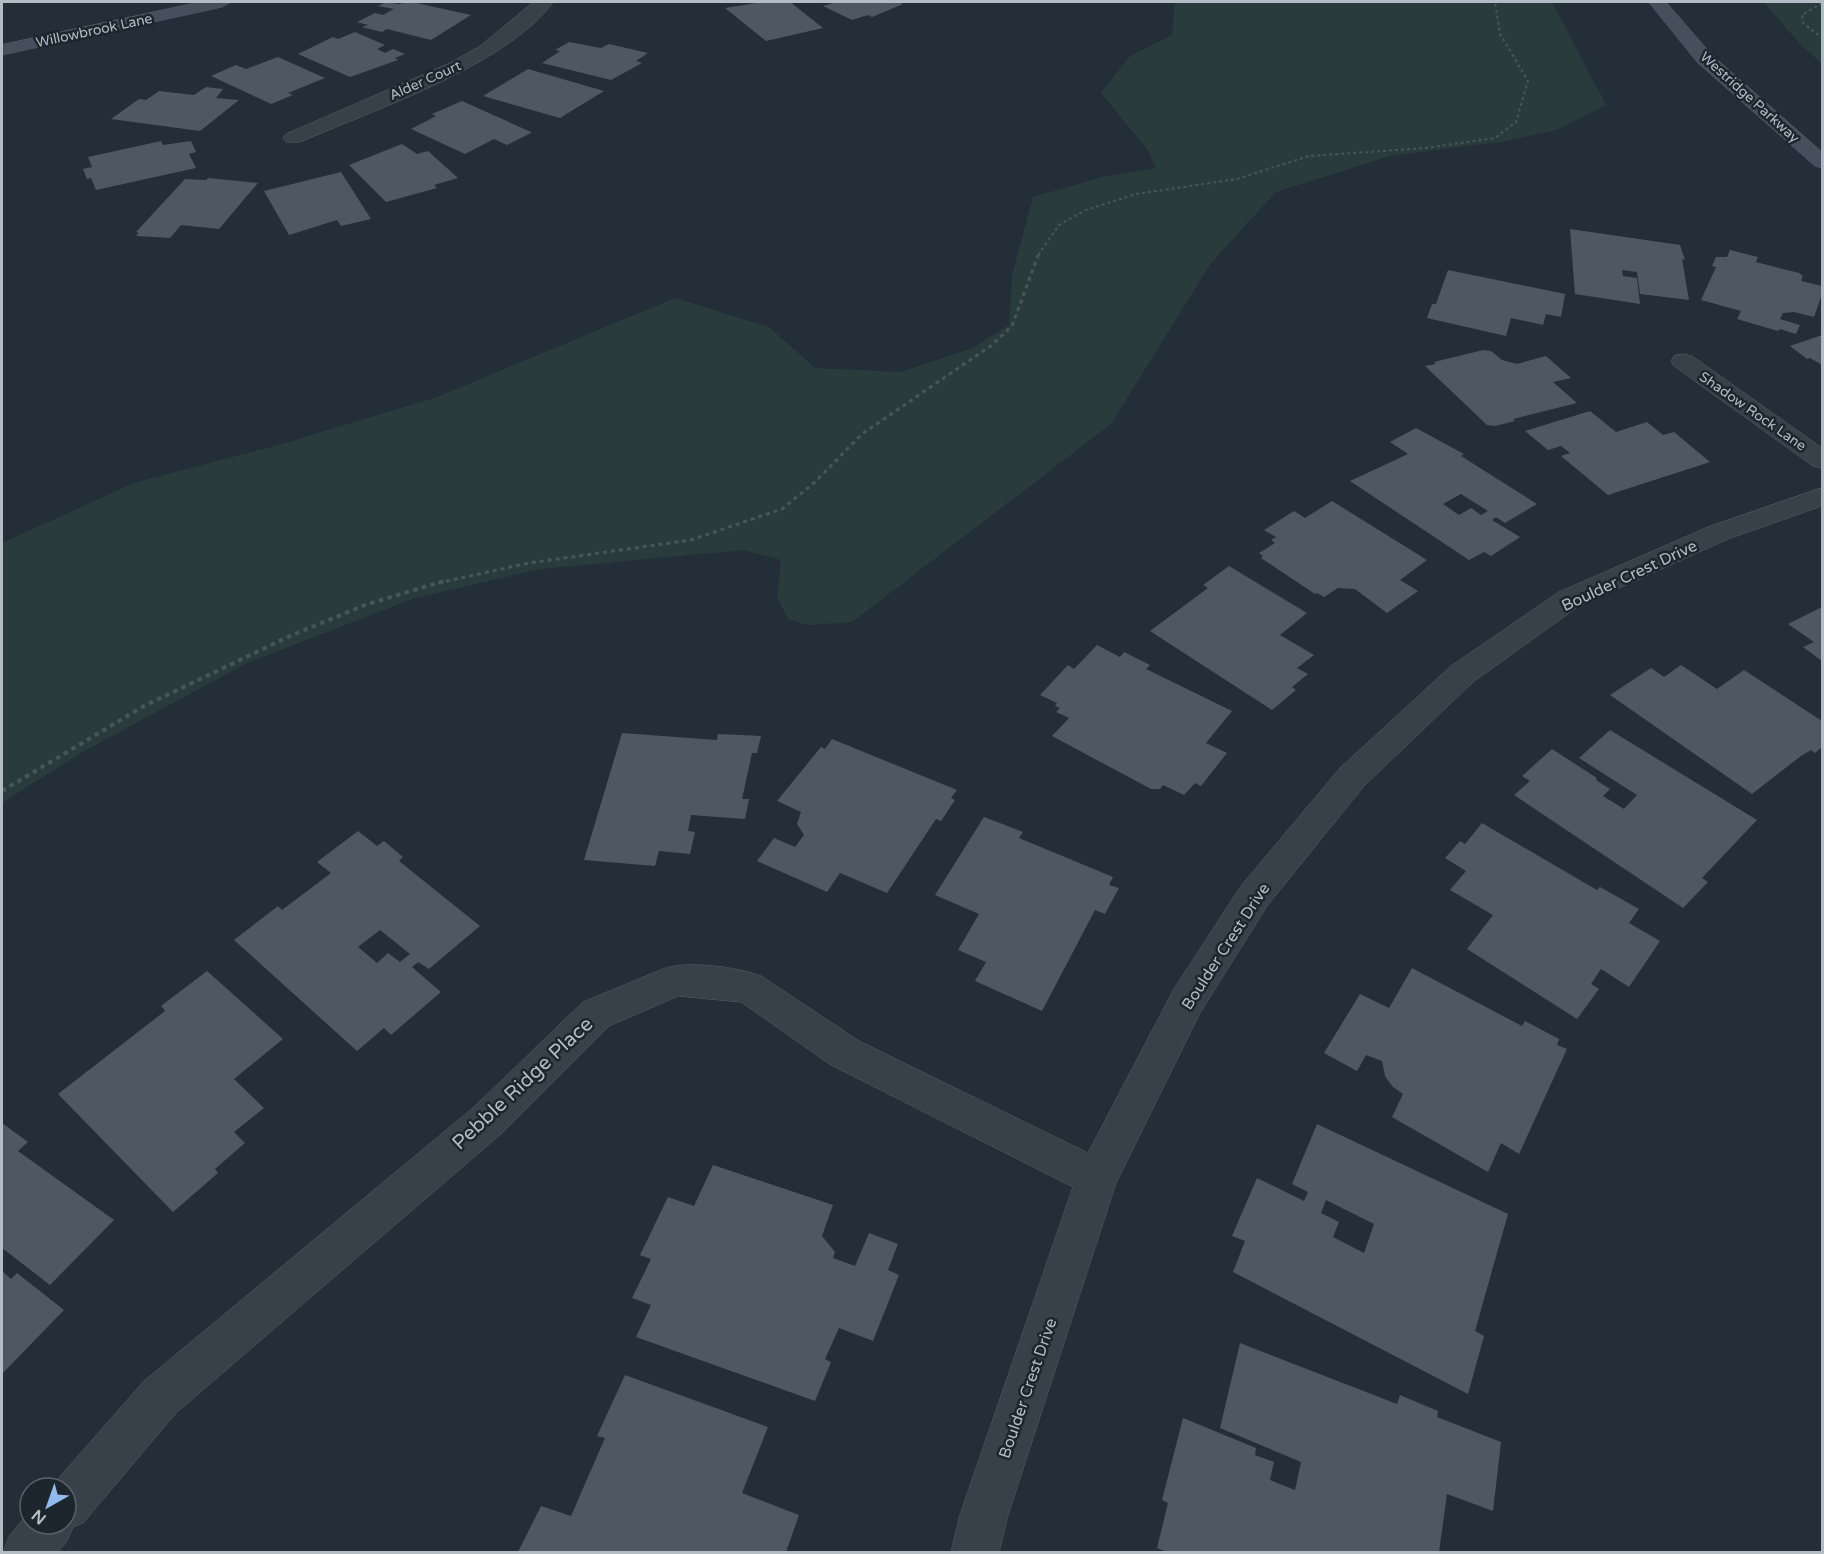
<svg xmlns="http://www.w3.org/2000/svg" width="1824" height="1554" font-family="'Varela Round',sans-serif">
	<rect width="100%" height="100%" fill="#242e38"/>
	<path fill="#293c3b" d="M1175,2H1552L1606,105L1556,130L1506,141L1390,156L1276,192L1211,263L1111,424L852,622L807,625L788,619L777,597L781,560L744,550L540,569L412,599L245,664L81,753L2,803V543L134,483L282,444L437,397L675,298L769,327L815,368L901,372L973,348L1009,325L1012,276L1033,197L1103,177L1156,168L1148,150L1101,93L1130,56L1172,35Z
		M1764,2H1822V64L1798,42Z"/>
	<path fill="#4d5863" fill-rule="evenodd" d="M386,2L398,4L412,2L471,15L431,40L387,29L382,32L362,27L368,25L357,22L375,13L383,15L394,9L378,6Z
		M763,2H790L823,28L766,41L725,8Z
		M837,2H897L903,4L872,17L868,15L852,20L823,6Z
		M355,32L385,45L377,49L385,53L393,49L405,54L395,58L398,60L350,77L298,54L333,37L338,39Z
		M569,42L601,48L609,44L648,53L636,61L642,63L611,80L542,63L560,51L555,50Z
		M278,57L325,78L288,93L293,95L271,104L211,76L236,65L246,69Z
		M528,69L604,91L560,118L483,96Z
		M206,87L223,89L216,98L239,100L200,131L111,119L139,99L146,100L159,91L194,95Z
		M462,101L531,132V133L507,145L494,139L465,154L411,129L436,116L432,114Z
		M161,141L163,145L191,141L196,152L189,154L196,168L96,190L91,178L87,179L83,169L92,167L88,157Z
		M402,144L417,154L428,151L458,178L434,185L437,188L386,202L349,165Z
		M341,172L371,219L341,226L337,220L289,235L264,191Z
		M208,178L258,183L219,229L181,225L170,238L136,236L139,233L136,232L185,179L206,180Z
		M1570,229L1680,245L1685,260L1682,259L1689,300L1640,294L1637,272L1622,270L1623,276L1637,278L1640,304L1575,294Z
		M1730,250L1758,257L1756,262L1799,273L1803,276L1801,281L1822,286V294L1814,317L1794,312L1783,313L1780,319L1800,325L1796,334L1780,329L1778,331L1737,319L1741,311L1701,300L1716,267L1712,266L1716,257H1727Z
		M1448,270L1565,294L1561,317L1546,314L1543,325L1511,318L1506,336L1427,318L1432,304H1436Z
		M1822,335V365L1810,358L1807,359L1790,346Z
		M1483,350L1491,351L1502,360L1517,364L1546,356L1571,378L1553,382L1577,403L1513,419L1515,421L1495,426L1487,425L1425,366L1436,364L1434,362Z
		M1590,411L1616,432L1647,422L1663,435L1674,432L1710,462L1608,495L1561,456L1570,453L1561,446L1548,450L1525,431Z
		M1416,428L1464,454L1461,456L1537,504L1505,523L1496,517L1492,520L1520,537L1491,556L1484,552L1469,560L1350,481L1408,454L1390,442ZM1461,494L1488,511L1481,515L1471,508L1459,515L1443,504Z
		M1332,501L1427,560L1400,580L1418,591L1387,613L1355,589L1338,588L1324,597L1317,593L1315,594L1261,558L1263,556L1259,553L1275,543L1271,540L1276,537L1264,530L1294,511L1305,518Z
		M1229,566L1307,613L1280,635L1314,655L1297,668L1308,674L1292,687L1296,690L1272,710L1150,631L1208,588L1203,585Z
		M1822,607V661L1803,647L1814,642L1788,624Z
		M1097,645L1120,657L1124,652L1150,665L1146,669L1232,711L1206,743L1227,753L1201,786L1195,783L1184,795L1163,785L1160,789H1151L1052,736L1069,718L1056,712L1060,708L1055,706L1057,703L1040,695L1068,665L1074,669Z
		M1681,665L1717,689L1744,670L1822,721V747L1815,753L1811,750L1801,756L1752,794L1610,695L1651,668L1664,677Z
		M1610,730L1757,820L1702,878L1708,882L1683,908L1514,795L1530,781L1522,776L1552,749L1597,778L1596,780L1610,789L1603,796L1624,809L1637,795L1579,758Z
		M622,733L717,740L718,734L761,736L757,753H752L742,799H749L745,819L691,815L688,831L695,832L690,854L659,851L655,866L584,860Z
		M832,739L957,790L951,798L955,800L941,821L936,819L887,893L840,873L827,892L757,861L774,838L795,847L804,835L797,824L801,812L777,801L821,747L825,749Z
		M984,817L1023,832L1019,838L1113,877L1109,885L1119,888L1105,914L1095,910L1042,1011L975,981L986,962L958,950L979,914L935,895Z
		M1482,823L1597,890L1600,887L1639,909L1629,923L1660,941L1629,987L1601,969L1591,984L1599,989L1577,1019L1467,949L1493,915L1450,890L1466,871L1445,858L1460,841L1465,844Z
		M358,831L377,846L384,841L403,857L399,861L480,926L429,969L418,962L412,967L441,992L391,1035L384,1028L357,1051L234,940L278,906L282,910L331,873L317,862ZM380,930L410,954L400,962L388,953L377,963L358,947Z
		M1412,968L1522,1026L1525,1021L1559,1039L1557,1045L1567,1049L1519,1154L1501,1143L1488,1172L1392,1117L1403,1094L1393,1087L1385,1076L1382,1061L1366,1055L1357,1071L1324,1053L1360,994L1389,1008Z
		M207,971L283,1039L234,1079L264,1108L234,1132L245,1143L215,1169L218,1173L173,1212L58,1094L165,1011L161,1006Z
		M2,1123L28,1142L18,1151L114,1220L50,1285L2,1248Z
		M1317,1124L1508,1214L1475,1331L1484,1336L1468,1394L1233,1272L1245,1241L1232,1236L1257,1178L1304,1201L1308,1192L1292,1184ZM1326,1200L1374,1224L1364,1253L1333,1237L1339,1222L1321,1213Z
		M713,1165L833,1205L822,1236L835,1252L833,1258L855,1266L869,1233L898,1244L888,1270L899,1275L873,1341L839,1328L825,1359L831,1362L815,1401L636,1337L651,1305L632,1298L651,1259L640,1255L668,1197L694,1206Z
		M2,1271L11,1279L17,1273L64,1310L2,1374Z
		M1240,1343L1397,1404L1400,1395L1438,1411L1437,1417L1501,1442L1493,1511L1447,1494L1439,1552H1167L1157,1548L1168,1503L1162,1500L1183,1418L1256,1448L1255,1455L1274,1462L1270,1480L1295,1490L1301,1462L1220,1428Z
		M625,1375L768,1427L742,1493L799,1515L786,1552H518L541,1506L571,1516L605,1438L597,1436Z"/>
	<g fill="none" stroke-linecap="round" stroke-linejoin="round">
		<defs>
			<path id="street" d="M534,2H553C508,65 371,111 300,142H286L283,138L286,134L450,63L480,46Z
				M1683,354L1692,356L1822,448V468L1813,466L1674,366L1671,361L1674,356Z
				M1822,488V506L1728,539L1579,606L1473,682L1364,786L1267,906L1200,1013L1116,1183L1008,1515L999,1552H951L960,1515L1073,1187L831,1065L741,1002L678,996L609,1026L502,1133L176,1413L83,1523L73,1527L67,1541L58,1552H3L10,1535L30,1511V1524H66V1488H50L144,1381L474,1107L583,1002L663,969C687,960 737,967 761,976L859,1041L1088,1153L1174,989L1241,886L1340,768L1451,666L1559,592L1708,527Z"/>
			<path id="secondary" d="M200,2H231L222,7L2,55V45Z
				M1649,2H1666L1712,55L1822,152V168L1815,166L1698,63Z"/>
		</defs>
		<use href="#street" stroke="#565e66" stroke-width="1"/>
		<use href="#secondary" stroke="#565e66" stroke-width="1"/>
		<path stroke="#465758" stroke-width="2" stroke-dasharray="3 3" stroke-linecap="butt" d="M1822,3L1802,15L1803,23L1822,38
			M1038,255L1059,225L1086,210L1136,194L1237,179L1309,156L1426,148L1495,138L1516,122L1528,81L1500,34L1495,2"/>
		<path stroke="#465758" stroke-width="3" stroke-dasharray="4 4" stroke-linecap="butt" d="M438,583L529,563L691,540L782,509L815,482L862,434L992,345L1012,326L1039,253"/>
		<path stroke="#465758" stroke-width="4" stroke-dasharray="4.5 4.5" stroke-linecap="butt" d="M2,791L144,706L290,636L365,605L444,581"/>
		<use href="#street" fill="#384049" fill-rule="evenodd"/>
		<use href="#secondary" fill="#464f5b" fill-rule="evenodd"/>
	</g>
	<g text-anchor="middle" stroke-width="5" stroke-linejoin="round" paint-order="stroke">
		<g font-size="14" fill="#b3bbc4" stroke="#1d252d">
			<text transform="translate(94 30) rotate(-12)" y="5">Willowbrook Lane</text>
			<text transform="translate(425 80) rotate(-24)" y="5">Alder Court</text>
			<text transform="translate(1750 97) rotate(42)" y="5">Westridge Parkway</text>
			<text transform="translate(1753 411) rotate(35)" y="5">Shadow Rock Lane</text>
		</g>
		<g font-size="16" fill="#b3bbc4" stroke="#1d252d">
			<text transform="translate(1629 575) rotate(-25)" y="6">Boulder Crest Drive</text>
			<text transform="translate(1225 946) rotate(-57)" y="6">Boulder Crest Drive</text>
			<text transform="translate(1027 1388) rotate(-71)" y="6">Boulder Crest Drive</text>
		</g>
		<g font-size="20" fill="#b3bbc4" stroke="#1d252d">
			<text transform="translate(522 1083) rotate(-43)" y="7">Pebble Ridge Place</text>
		</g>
	</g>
	<rect width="1824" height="1554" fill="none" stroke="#b3bbc4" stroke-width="6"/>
	<g transform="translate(48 1506) rotate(220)"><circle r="28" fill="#1d252d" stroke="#596169" stroke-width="1.5"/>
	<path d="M0-4.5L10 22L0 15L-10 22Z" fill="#90baec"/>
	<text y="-9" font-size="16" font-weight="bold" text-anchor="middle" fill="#b3bbc4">N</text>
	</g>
</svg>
